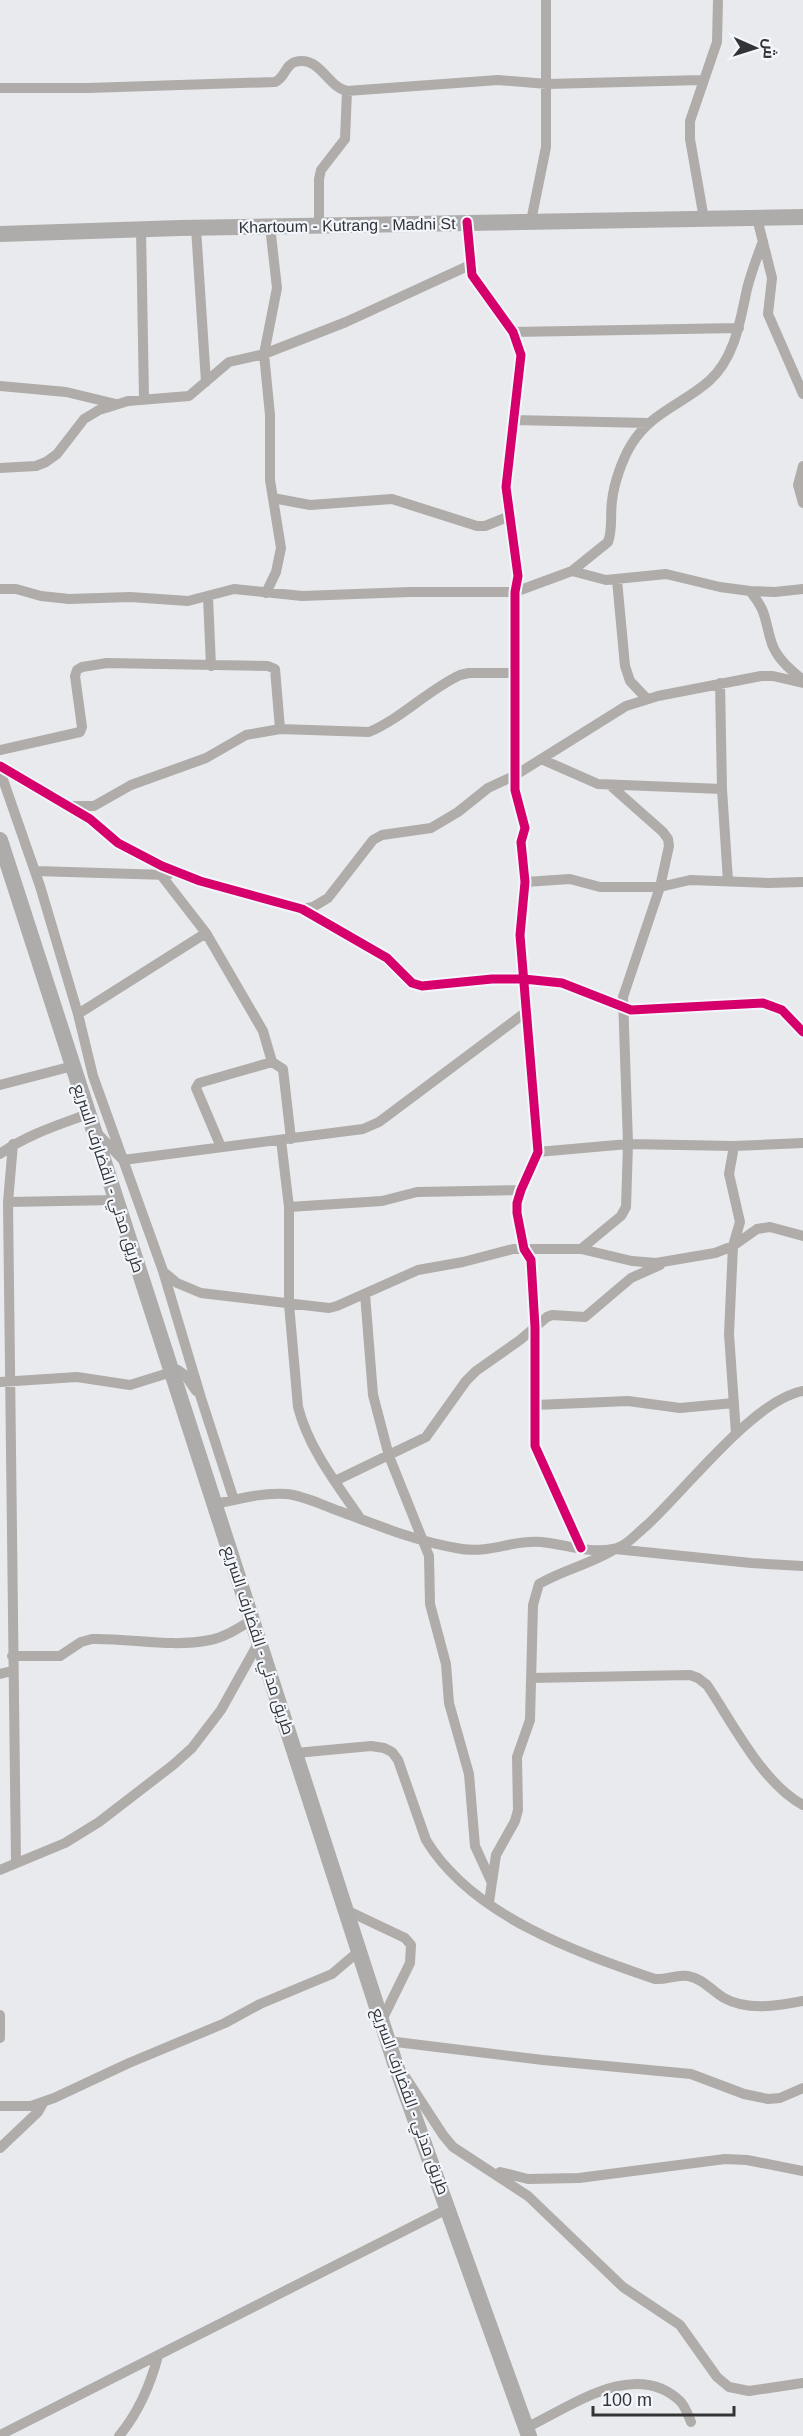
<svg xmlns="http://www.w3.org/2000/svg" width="803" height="2436" font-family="Helvetica,Cairo,sans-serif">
	<rect width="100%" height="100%" fill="#e8eaed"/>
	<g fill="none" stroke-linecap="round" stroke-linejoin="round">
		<path stroke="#afacaa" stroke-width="10" d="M0,88H88L275,82C285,78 285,65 295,62C320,55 327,87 347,91L498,80L547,84L702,80
			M757,218L772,278L768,314L803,394
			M704,219L690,139V121L717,42L718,0
			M531,221L546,147V0
			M467,222L472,275L513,332L521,355L506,487L518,576L515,592V790L525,828L521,842L525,882L520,935L538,1152L521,1190L517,1203V1213L524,1249L531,1260L535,1327V1446L581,1548
			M319,225V179L321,170L345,139L347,91
			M196,228L206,382
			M141,229L144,398
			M513,332L739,328
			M0,386L66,392L116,404
			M513,420L649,423
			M803,466L798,485L803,503
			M0,468L36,466L46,462L57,454L84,419L99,410L128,401L189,396L229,362L264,354L346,322L470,265
			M273,498L310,505L392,499L477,526H485L510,516
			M572,571L608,542C613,529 610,514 612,501C614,483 622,460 631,445C650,413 683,404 709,381C735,358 740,321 747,289C751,273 757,257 763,241
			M617,580L625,666L630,681L647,699
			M0,589H16L41,596L69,599L130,597L188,601L234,589L302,596L410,592H515L572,571L606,580L666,574L720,587L750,591L775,592L803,589
			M750,591C768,613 764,620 772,644C778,660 791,670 803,680
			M266,593L276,572L281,548L270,480V415L264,354L277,288L270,226
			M208,597L211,666
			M720,683L722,789L728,881
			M0,750L80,732L82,727L75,676L77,670L82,667L107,663L268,666L275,669L280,729
			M541,759L598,784L722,789
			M0,766L90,819L118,843L162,866L200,881L302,909L387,958L412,983L422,986L492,979H524L562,983L631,1010L763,1003L782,1010L803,1032
			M0,771L40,886L78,1014L93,1076L163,1271L201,1398L234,1500
			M70,806H94L131,785L206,758L246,735L280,729L369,732C402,718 428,690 460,675L469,673H514
			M35,871L168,875
			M161,875L206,933L263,1031L272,1062
			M525,882L570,879L600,887H660L690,880L768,883L803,882
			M302,909L313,907L328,898L373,840L382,835L431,828L458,812L488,788L514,776L626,706L658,696L761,676H773L803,683
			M78,1014L206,933
			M0,1085L73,1066
			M98,1134L123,1160L363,1129L379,1122L526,1012
			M281,1140L289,1207V1304L298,1407C309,1449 336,1483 360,1518
			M13,1144L8,1202L16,1863
			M734,1146L729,1174L740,1222L733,1246L729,1334L736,1434
			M221,1147L196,1088L199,1083L272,1062L283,1069L291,1139
			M538,1152L628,1144L734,1146L803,1143
			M0,1154C26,1135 58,1125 88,1114
			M8,1202L115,1200
			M289,1207L382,1201L417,1192L521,1190
			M581,1249L621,1216L626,1207L628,1144L623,997L660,887L669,846L668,839L663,832L611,786
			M165,1273L177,1283L201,1293L329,1308L337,1306L418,1270L463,1262L513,1249H581L632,1261L656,1263L715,1253L733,1246L757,1229L770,1227L803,1236
			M365,1294L373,1395L389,1456L429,1556L430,1604L446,1664L449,1703L469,1774L475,1846L491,1881
			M0,1382L77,1377L130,1385L178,1370L185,1375L196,1391
			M536,1405L628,1401L680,1408L734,1403
			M335,1481L426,1437L466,1381L476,1371L520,1340L547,1317L552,1315L585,1317L631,1278L660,1265
			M216,1504C238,1499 264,1492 287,1494C305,1496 322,1505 339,1511C377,1525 415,1541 456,1548C489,1555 513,1539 541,1542C564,1544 590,1554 613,1549C626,1547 636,1534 646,1526C685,1491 753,1400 803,1391
			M12,1656H60L81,1642L92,1639C131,1638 171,1648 210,1640C225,1637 239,1628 252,1620
			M0,1674L12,1671
			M531,1678L690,1675L698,1678L707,1685C733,1723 762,1783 803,1805
			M296,1753L371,1746L384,1748L392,1752L398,1760L426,1840C472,1916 576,1952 655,1979C667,1980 676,1974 688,1976C702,1978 712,1991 724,1998C747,2011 778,2006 803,2001
			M0,1870L65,1843L99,1822L173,1765L192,1748L221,1710L259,1642
			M489,1902L496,1855L515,1821L518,1810L517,1757L530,1720L533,1605L539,1584C563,1570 591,1564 615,1549L751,1563L803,1566
			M346,1910L405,1938L411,1945L410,1963L382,2020
			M0,2015V2038
			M388,2041L543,2060L691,2074L744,2094L768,2099L780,2098L803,2088
			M406,2078L443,2135L453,2147L528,2196L623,2287L680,2325L717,2377L729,2387L749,2391L803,2383
			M0,2106H31L54,2098L129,2063L225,2023L260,2004L332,1974L359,1951
			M0,2148L38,2112L43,2103
			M500,2172L528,2179L579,2178L725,2159L747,2160L803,2171
			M526,2428C570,2407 635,2358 680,2401C685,2406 688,2415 691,2422
			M0,2435L449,2208
			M119,2436C139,2412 150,2386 158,2356"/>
		<path stroke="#aeacaa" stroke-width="16" d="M0,234L180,228L803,217
			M0,840L395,2063L529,2436"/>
		<defs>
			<path id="cycleway" d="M467,222L472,275L513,332L521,355L506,487L518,576L515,592V790L525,828L521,842L525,882L520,935L538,1152L521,1190L517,1203V1213L524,1249L531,1260L535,1327V1446L581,1548
				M0,766L90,819L118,843L162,866L200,881L302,909L387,958L412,983L422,986L492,979H524L562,983L631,1010L763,1003L782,1010L803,1032"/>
		</defs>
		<use href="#cycleway" stroke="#f3f7fd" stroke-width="13"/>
		<use href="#cycleway" stroke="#d6006c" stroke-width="9"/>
	</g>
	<g text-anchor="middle" stroke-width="4.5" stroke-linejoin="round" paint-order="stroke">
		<g font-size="16" fill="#323436" stroke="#f3f7fd">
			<text transform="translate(347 225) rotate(-1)" y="6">Khartoum - Kutrang - Madni St</text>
			<text transform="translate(109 1178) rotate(72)" y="6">طريق مدني - القضارف السريع</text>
			<text transform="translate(259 1640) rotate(72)" y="6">طريق مدني - القضارف السريع</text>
			<text transform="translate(411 2101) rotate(70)" y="6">طريق مدني - القضارف السريع</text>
		</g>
	</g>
	<g transform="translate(755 48) rotate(93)" stroke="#f3f7fd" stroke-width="4.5" paint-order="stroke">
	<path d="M0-4.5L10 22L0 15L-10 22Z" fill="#323436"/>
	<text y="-9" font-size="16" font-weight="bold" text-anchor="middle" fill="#323436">ش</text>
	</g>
	<path d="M593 2406v9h141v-9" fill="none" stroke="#323436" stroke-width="3"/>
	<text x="602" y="2406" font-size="18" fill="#323436" stroke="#f3f7fd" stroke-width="4.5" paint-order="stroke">100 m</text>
</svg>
